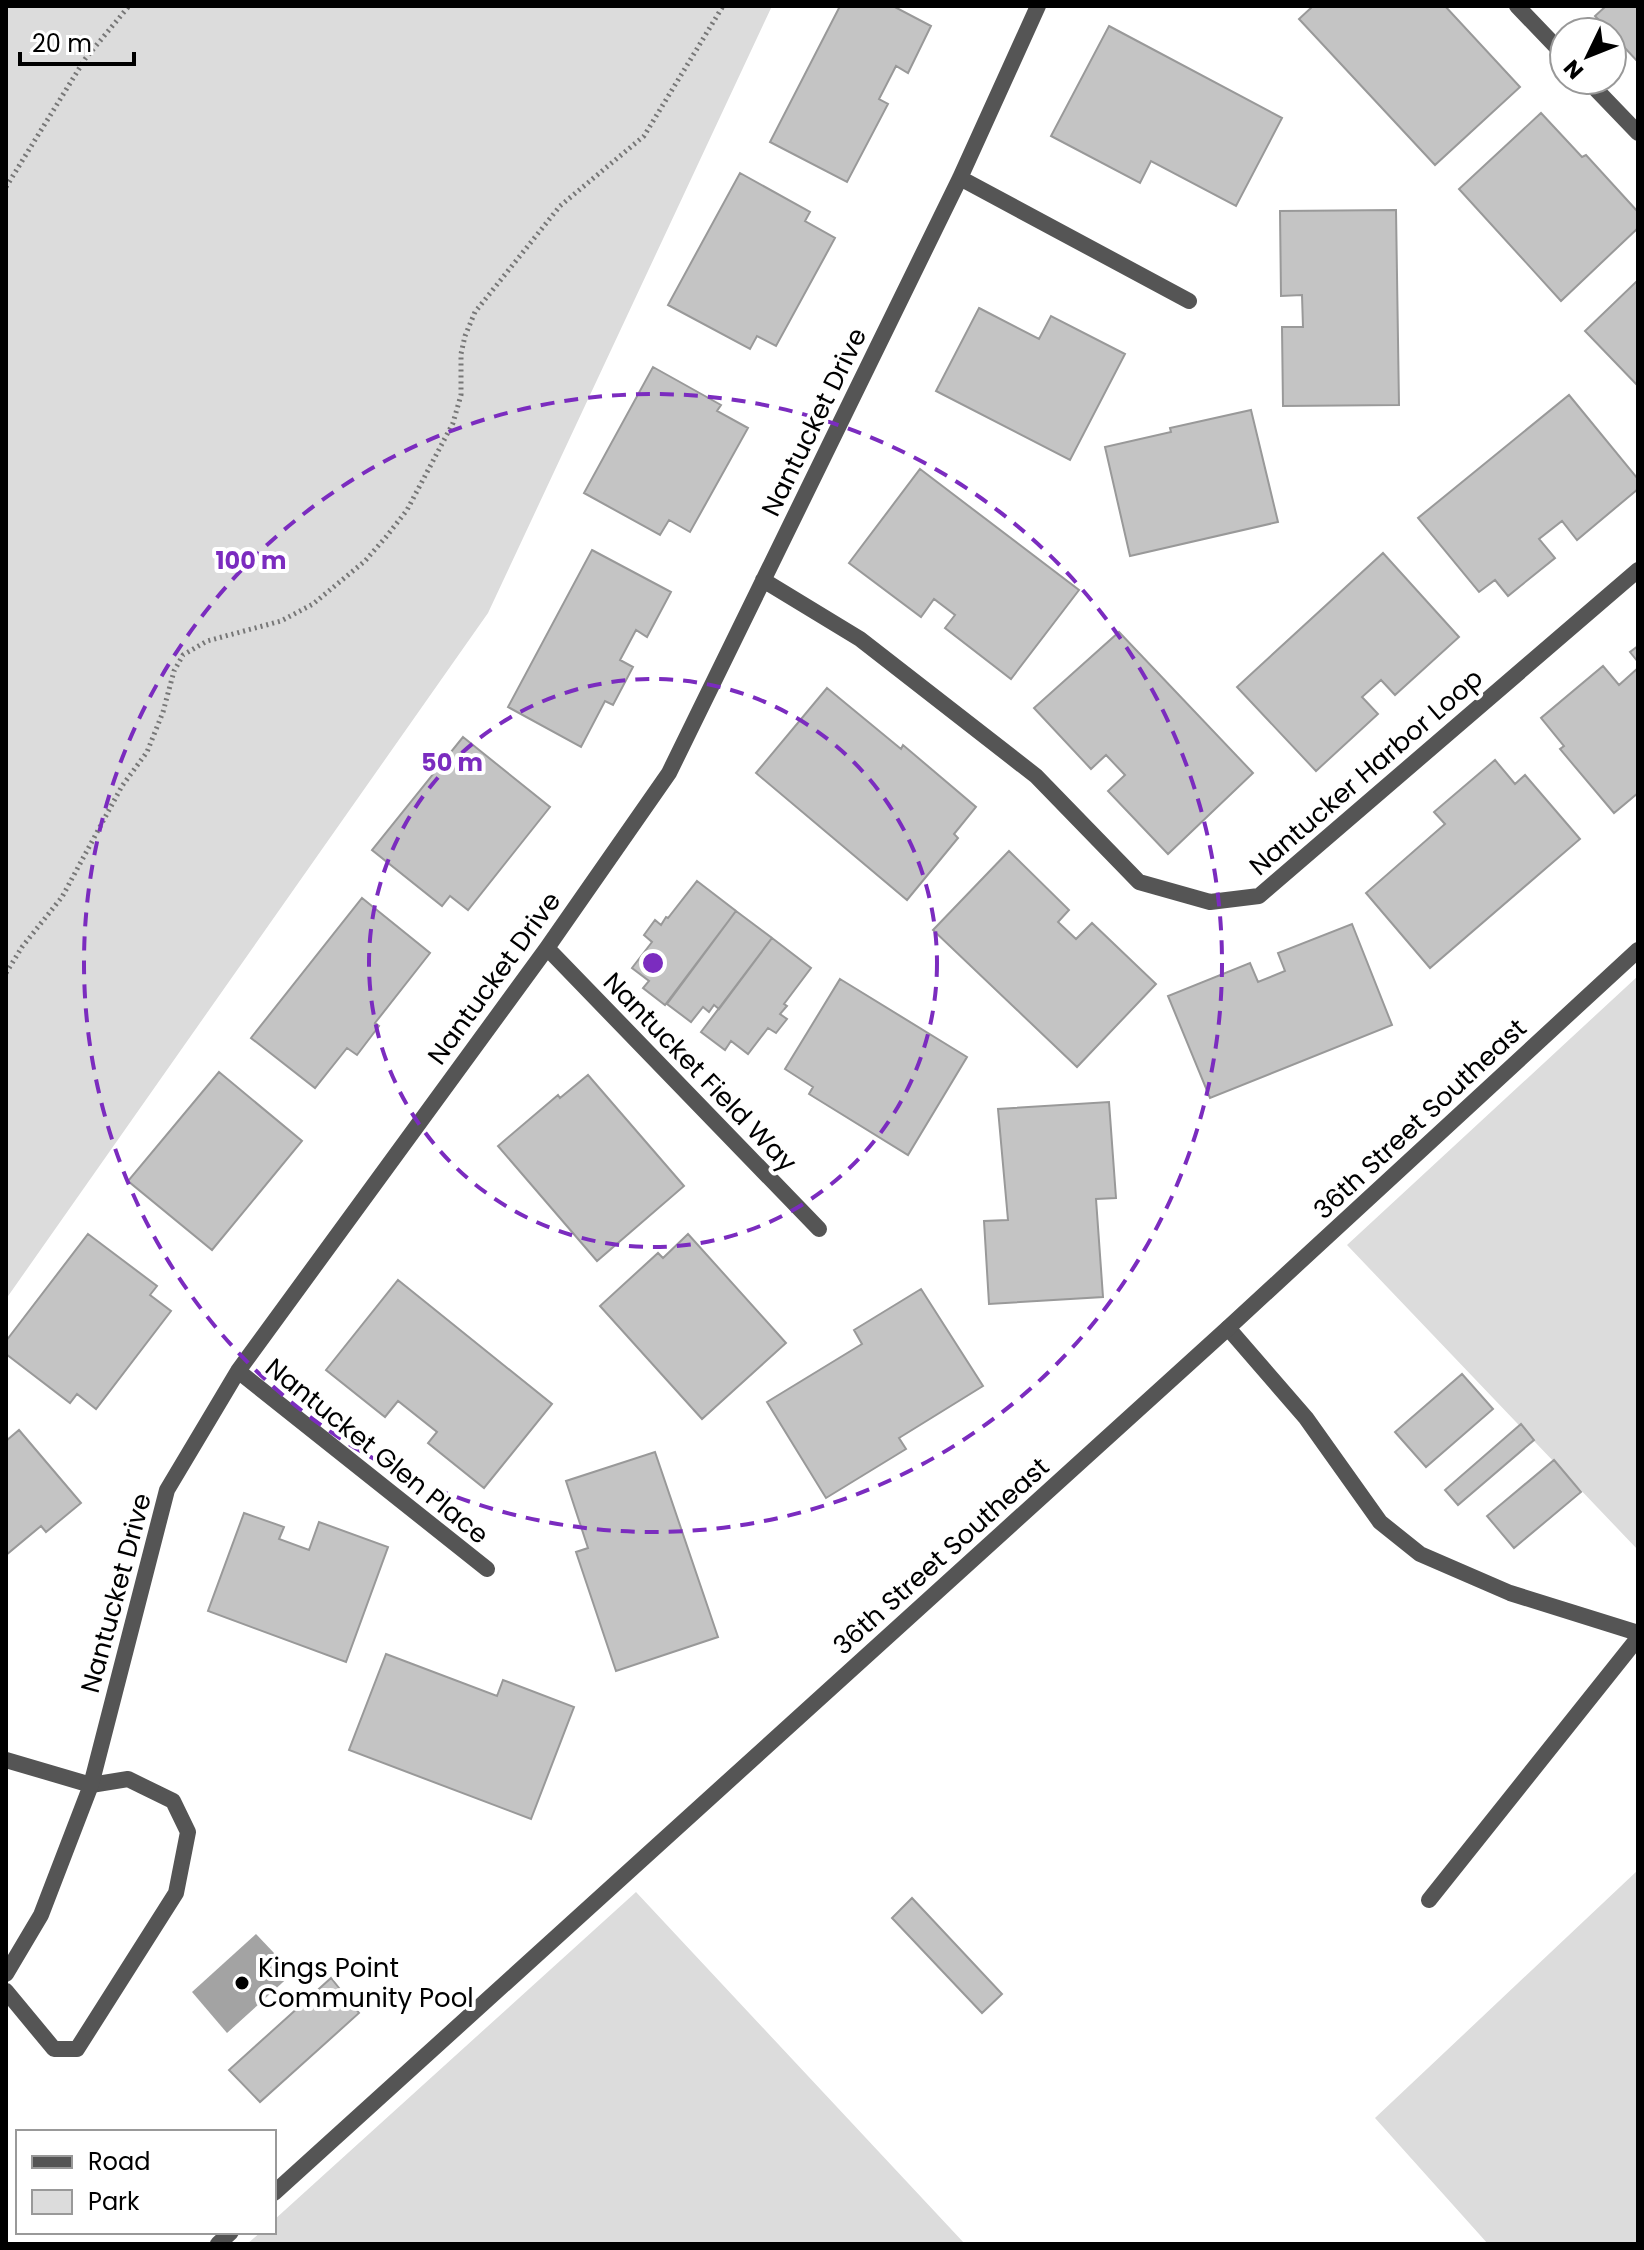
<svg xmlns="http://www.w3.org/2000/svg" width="1644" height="2250" font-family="Poppins,sans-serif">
	<rect width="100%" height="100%" fill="#fff"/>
	<path fill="#dcdcdc" d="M6,6H772L488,613L6,1299Z
		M1638,976V1550L1347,1245Z
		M1638,1870V2244H1488L1375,2118Z
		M636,1892L965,2244H247L261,2232H274V2220Z"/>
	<path fill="#a3a3a3" d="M256,1934L293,1973L227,2033L192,1992Z"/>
	<path fill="#c4c4c4" stroke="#999" stroke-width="2" d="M840,6H893L931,26L908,73L896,66L879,99L888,104L847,182L770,142Z
		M1313,6H1445L1520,87L1435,165L1299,19Z
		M1606,6H1638V62L1595,16Z
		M1109,26L1282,118L1236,206L1151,161L1140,183L1051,136Z
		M1541,113L1582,157L1586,155L1638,212V228L1561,301L1459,189Z
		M740,173L810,212L805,221L835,238L776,346L757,336L750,349L668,305Z
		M1396,210L1399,405L1283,406L1282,327H1303L1302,295L1281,296L1280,211Z
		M1638,280V386L1585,331Z
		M979,308L1039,339L1051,316L1125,354L1070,460L936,391Z
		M653,367L721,405L717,411L748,428L690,532L669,520L660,535L584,493Z
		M1569,395L1638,479V489L1577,540L1562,521L1539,539L1555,558L1508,596L1495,580L1479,592L1418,518Z
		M1251,410L1278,522L1130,556L1105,447L1171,432L1170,428Z
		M920,469L1079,590L1011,679L945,628L955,615L934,599L921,617L849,563Z
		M592,550L671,592L647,637L636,630L620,660L633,667L613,705L605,701L581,747L508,707Z
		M1383,553L1459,637L1395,695L1381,680L1362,697L1378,714L1316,771L1237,687Z
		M1119,632L1253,773L1168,854L1108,791L1125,775L1106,755L1091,769L1034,708Z
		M1638,646V662L1630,652Z
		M1603,666L1619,685L1638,668V793L1614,813L1560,749L1564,746L1541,718Z
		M827,688L901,749L903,745L976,807L954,834L958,838L907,900L756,773Z
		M463,737L550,807L468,910L450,896L442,906L372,850Z
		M1495,760L1515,784L1525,775L1580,839L1430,968L1366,893L1445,824L1434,812Z
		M1009,851L1069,910L1058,922L1076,939L1092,923L1156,984L1077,1067L933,930Z
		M697,881L736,911L665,1005L643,988L649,981L632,968L652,942L644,935L655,920L661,925L666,917L668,918Z
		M362,898L430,953L375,1023L379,1026L357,1055L347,1048L315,1088L251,1038Z
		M736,911L772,938L719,1009L714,1005L709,1012L703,1007L691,1022L667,1004Z
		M1352,924L1392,1025L1210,1098L1168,996L1250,963L1258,982L1285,971L1278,953Z
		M772,938L811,968L784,1004L787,1006L780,1014L787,1019L776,1033L768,1028L748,1054L731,1041L725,1050L701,1032Z
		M840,979L967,1057L908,1155L809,1094L813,1087L785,1069Z
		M219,1072L302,1141L212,1250L128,1181Z
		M588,1075L684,1186L597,1261L498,1146L558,1095L560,1098Z
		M1109,1102L1116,1198L1096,1199L1103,1297L989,1304L984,1221L1008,1220L998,1109Z
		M88,1234L157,1286L150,1295L171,1311L96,1409L77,1394L70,1403L6,1354V1341Z
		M688,1234L786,1343L702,1419L600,1306L658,1253L663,1258Z
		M398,1280L552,1404L484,1488L428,1443L437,1432L398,1401L385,1417L326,1370Z
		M921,1289L983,1386L899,1438L906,1449L826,1498L767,1402L862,1344L854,1330Z
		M1462,1374L1493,1409L1426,1467L1395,1432Z
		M1521,1424L1534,1440L1458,1505L1445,1490Z
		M19,1430L81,1503L46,1532L41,1526L6,1555V1441Z
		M655,1452L718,1637L616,1671L576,1552L588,1548L566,1481Z
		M1554,1460L1581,1492L1514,1548L1487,1516Z
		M244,1513L284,1527L279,1539L309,1550L319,1522L388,1547L346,1662L208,1611Z
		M386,1654L497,1696L503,1680L574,1707L531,1819L349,1750Z
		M912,1898L1002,1994L982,2013L892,1918Z
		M331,1978L359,2013L260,2102L229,2070Z"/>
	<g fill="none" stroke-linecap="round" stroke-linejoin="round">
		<path stroke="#777" stroke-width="5" stroke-dasharray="2 4" stroke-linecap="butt" d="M6,187L85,59L129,6
			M6,973L22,947L62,897L122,786L147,752L163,712L174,671L183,655L207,641L281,621L313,604L365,561L386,537L407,510L453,423L461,395V354L465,336L475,312L560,206L644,136L723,6"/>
		<path stroke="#555" stroke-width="16" d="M1228,1328L1306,1418L1380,1522L1420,1554L1510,1593L1638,1633
			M1429,1900L1638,1638
			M6,1991L54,2049H77L176,1893L188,1832L173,1801L128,1779L91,1785"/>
		<path stroke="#555" stroke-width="16" d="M1517,6L1564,55
			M1587,80L1638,133
			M960,178L1189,301
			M763,580L860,639L1036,776L1139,882L1210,902L1259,896L1638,570
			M547,948L819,1229
			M238,1371L487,1569
			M6,1760L91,1785
			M6,1974L41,1915L91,1785L167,1490L238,1371L547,948L669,773L960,178L1038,6
			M274,2193L1228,1328L1638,950
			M218,2244L231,2232"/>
	</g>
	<g fill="none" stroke="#7b2cbf" stroke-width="4" stroke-dasharray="14 10">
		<circle cx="653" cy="963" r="284"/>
		<circle cx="653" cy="963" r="569"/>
	</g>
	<circle fill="#000" stroke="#fff" stroke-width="3" cx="242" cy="1983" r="8"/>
	<g text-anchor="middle" stroke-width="8" stroke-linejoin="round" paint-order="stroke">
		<g font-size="26" fill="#000" stroke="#fff">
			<text transform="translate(814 422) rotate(-64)" y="9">Nantucket Drive</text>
			<text transform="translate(1366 772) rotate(-41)" y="9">Nantucker Harbor Loop</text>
			<text transform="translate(494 978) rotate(-54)" y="9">Nantucket Drive</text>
			<text transform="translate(700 1072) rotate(46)" y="9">Nantucket Field Way</text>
			<text transform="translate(1420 1119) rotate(-43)" y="9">36th Street Southeast</text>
			<text transform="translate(377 1451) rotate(39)" y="9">Nantucket Glen Place</text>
			<text transform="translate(941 1556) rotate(-42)" y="9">36th Street Southeast</text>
			<text transform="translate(116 1593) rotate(-75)" y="9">Nantucket Drive</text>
		</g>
		<g font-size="26" fill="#000" stroke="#fff" text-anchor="start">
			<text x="258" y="1977">Kings Point<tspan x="258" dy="30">Community Pool</tspan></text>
		</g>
	</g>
	<circle cx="653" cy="963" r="12" fill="#7b2cbf" stroke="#fff" stroke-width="4"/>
	<g font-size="24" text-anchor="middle" font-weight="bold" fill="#7b2cbf" stroke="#fff" stroke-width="8" stroke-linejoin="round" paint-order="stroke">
		<text x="251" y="569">100 m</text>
		<text x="452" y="771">50 m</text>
	</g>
	<rect width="1644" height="2250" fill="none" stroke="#000000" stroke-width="16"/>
	<rect x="16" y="2130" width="260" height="104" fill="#ffffff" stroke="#999999" stroke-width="2"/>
	<rect x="32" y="2156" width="40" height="12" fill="#555555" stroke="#999999" stroke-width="2"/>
	<text x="88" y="2170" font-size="24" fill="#000000">Road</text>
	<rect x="32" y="2190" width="40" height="24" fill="#dcdcdc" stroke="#999999" stroke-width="2"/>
	<text x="88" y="2210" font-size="24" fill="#000000">Park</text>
	<g transform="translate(1588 56) rotate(227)"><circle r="38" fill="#ffffff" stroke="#999999" stroke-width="2"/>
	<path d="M0-6L14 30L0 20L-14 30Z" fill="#000000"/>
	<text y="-12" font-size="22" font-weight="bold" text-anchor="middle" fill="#000000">N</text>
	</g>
	<path d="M20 52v12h114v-12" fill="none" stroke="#000000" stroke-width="4"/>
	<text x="32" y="52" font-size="24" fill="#000000" stroke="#ffffff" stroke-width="6" paint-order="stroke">20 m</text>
</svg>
